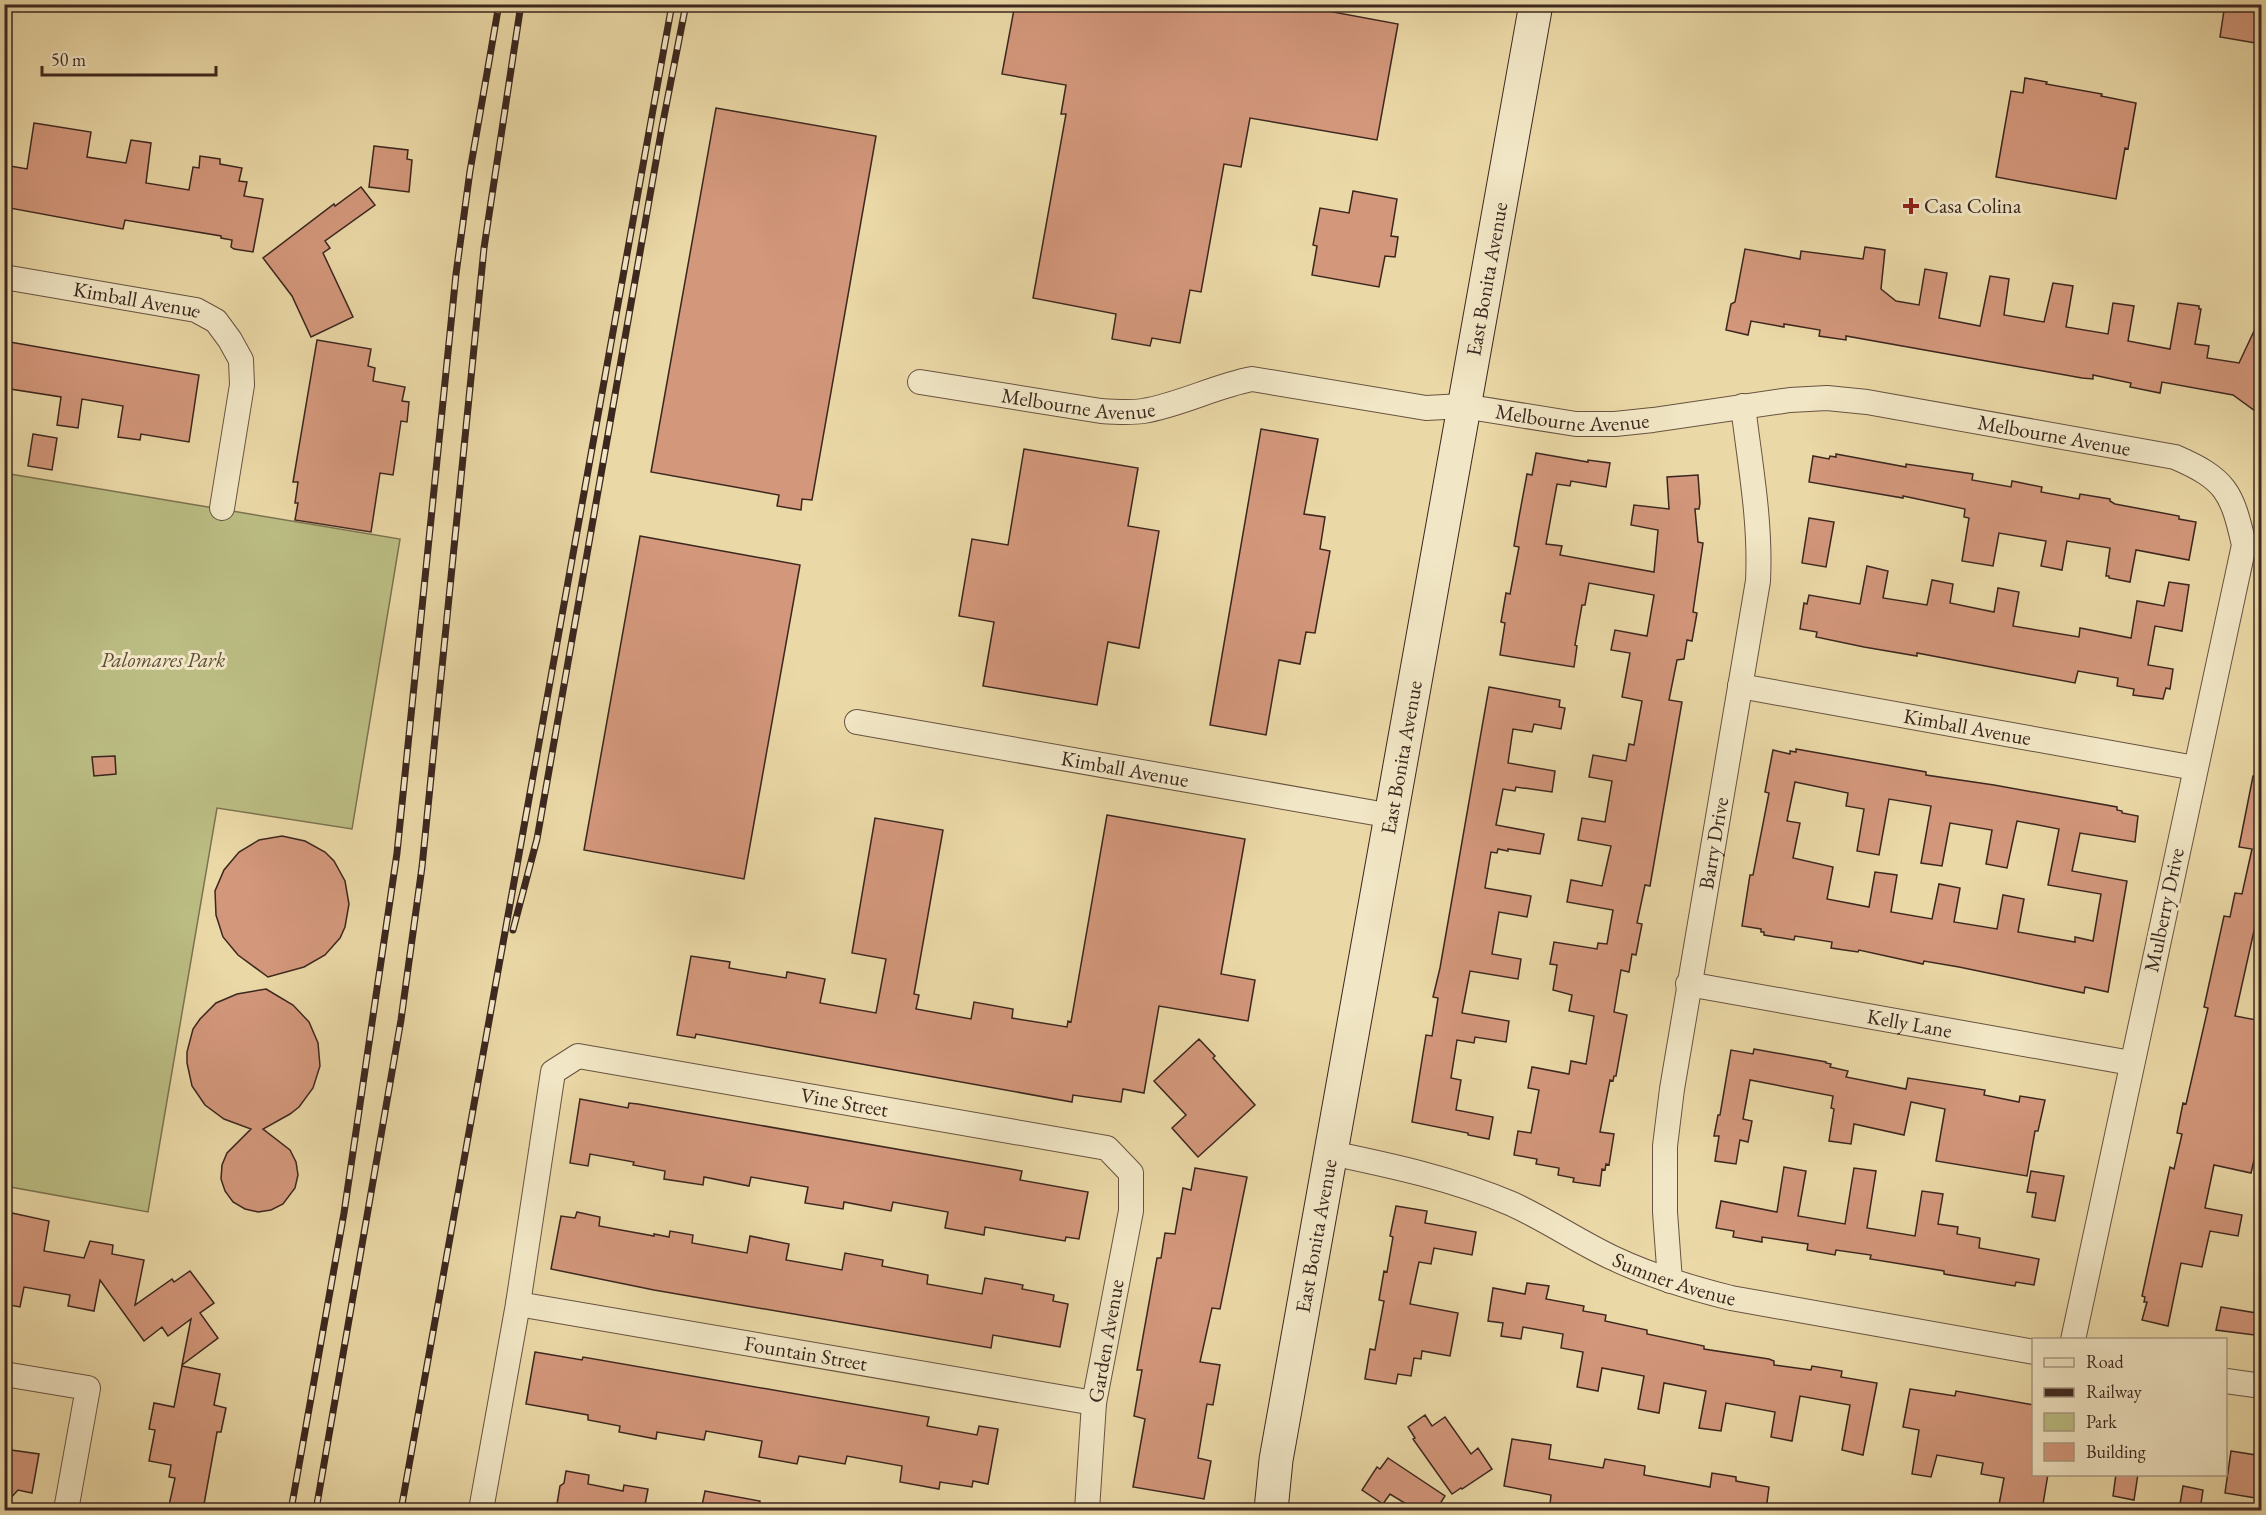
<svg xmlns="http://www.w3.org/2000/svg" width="2266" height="1515" font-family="'EB Garamond',serif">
	<rect width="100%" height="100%" fill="#ead8a6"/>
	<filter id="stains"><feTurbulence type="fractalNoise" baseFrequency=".00333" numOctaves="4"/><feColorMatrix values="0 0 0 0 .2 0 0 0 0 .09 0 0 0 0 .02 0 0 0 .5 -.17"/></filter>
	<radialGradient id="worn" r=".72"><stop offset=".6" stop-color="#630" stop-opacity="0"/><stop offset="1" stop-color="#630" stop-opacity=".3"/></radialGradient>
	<path fill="#bbbd83" stroke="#7c7251" stroke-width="1.5" d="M4,473L400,539L352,829L217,808L148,1212L5,1186Z"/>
	<path fill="#d3977b" stroke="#3c271f" stroke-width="1.5" fill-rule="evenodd" d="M1015,4H1290L1398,24L1377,140L1250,118L1241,167L1224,164L1201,292L1190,290L1180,343L1152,338L1150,346L1112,339L1116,314L1033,298L1066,114H1061L1066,85L1002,74Z
		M2225,4H2262V44L2220,37Z
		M2025,78L2047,82L2046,84L2102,94L2101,96L2136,103L2128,149L2125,148L2116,199L1996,177L2011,91L2023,93Z
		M716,108L876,136L812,500L802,499L801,510L777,506L779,495L651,472Z
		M34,123L91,132L87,157L126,163L131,140L151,143L146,183L189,190L193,167L199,168L200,156L220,159V164L242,168L239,181L247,182L244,196L263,199L253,252L234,249L231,247L232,240L221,238V236L125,220L123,229L4,207V165L27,169Z
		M374,146L408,150L407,159L412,160L409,192L369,187Z
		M361,187L375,205L325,241L330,248L323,253L353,317L311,337L292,296L263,258L334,204L335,206Z
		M1353,191L1397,199L1391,236L1398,237L1395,257L1385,256L1379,287L1312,275L1317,246L1313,245L1320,208L1349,213Z
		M1865,247L1885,250L1881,289L1896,301L1919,305L1925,269L1947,273L1939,318L1980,326L1990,276L2009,279L2004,315L2044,322L2053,283L2073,286L2066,327L2108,334L2113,303L2134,306L2128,341L2170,349L2178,303L2199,306V309H2201L2195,344L2209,346L2207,358L2239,363L2262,314V416L2233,395L2162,382L2160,393L2130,387L2131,383L2093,375V379L2082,378L1846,336V340L1819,336L1820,330L1784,324V327L1751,321L1748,335L1726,330L1731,304L1735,302L1745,249L1800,259L1801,251L1863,259Z
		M317,340L371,349L368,366L375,368L373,381L405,387L402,401L409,402L407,422L401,421L393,475L380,473L371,532L295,520L298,503H295L298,482H293Z
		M4,341L199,375L189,442L141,434L140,440L118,437L123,406L82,399L78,428L57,425L61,397L4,388Z
		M1261,429L1318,439L1304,514L1325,517L1320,549L1330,551L1315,633L1306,632L1300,664L1279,660L1266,735L1210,725Z
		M33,434L57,438L52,470L28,466Z
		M1024,449L1138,468L1128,526L1159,531L1139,648L1108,642L1097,705L983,686L994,622L959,616L972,539L1008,545Z
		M1536,453L1588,462V460L1610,463L1606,487L1571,481L1570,486L1557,484L1546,544L1562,546L1560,555L1654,572L1658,530L1631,525L1634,505L1669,509L1667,477L1698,475L1700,503L1699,509H1695L1698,542L1703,543L1693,612L1697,613L1692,641L1687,640L1684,659L1677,660L1669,700L1682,702L1650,886L1645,885L1637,923L1642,924L1636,955L1632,954L1629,972L1621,970L1614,1012L1627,1015L1616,1076H1614L1613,1081L1610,1080L1600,1132L1614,1134L1609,1165L1606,1164L1605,1170L1602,1169L1600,1186L1573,1182L1574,1178L1558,1175L1559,1168L1536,1164L1537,1159L1514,1155L1518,1131L1531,1133L1539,1090L1528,1088L1532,1067L1569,1074L1571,1061L1586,1064L1594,1016L1569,1011L1572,995L1553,990L1557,965L1550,964L1554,942L1597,949L1598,943L1607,944L1613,910L1567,902L1571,880L1602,886L1611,846L1578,840L1582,818L1605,822L1612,781L1589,777L1593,755L1626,761L1629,744L1634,745L1642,701L1622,697L1630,653L1611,650L1615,630L1647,636L1654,595L1589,583L1585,605H1582L1575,645L1577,646L1574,667L1500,655L1505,623L1501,622L1506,593L1510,594L1519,547L1514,546L1519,517L1527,474L1532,475Z
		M1836,454L1906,467V464L1973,474L1972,480L2011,487L2012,481L2042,487L2041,492L2079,499L2080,494L2110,499V501L2115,504L2179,516V519L2196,522L2189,560L2136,550L2130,582L2109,578V576H2106L2110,548L2067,541L2062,570L2041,566L2046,541L1999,533L1993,566L1962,561L1969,518L1964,517L1965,509L1903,496V498L1809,482L1813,456L1829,459L1830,456L1836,457Z
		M1809,518L1834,522L1826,567L1802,563Z
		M640,536L800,565L744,879L584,850Z
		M1867,566L1888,571L1883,598L1927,605L1932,580L1953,584L1950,603L1994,612L1998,588L2019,592L2013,626L2079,637L2080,628L2131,638L2137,601L2164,606L2169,582L2189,585L2182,631L2155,626L2148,665L2173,669L2170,689L2166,688L2163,699L2133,695L2134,689L2117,686L2118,678L2078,671L2075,683L1917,653V656L1864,647L1816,637L1817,632L1800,629L1804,603L1807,604L1809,595L1860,604Z
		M1489,687L1560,700L1559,707L1565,708L1561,729L1534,724L1532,732L1513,729L1508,763L1555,771L1552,792L1516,787L1515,791L1503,789L1496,825L1544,834L1540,854L1508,849V851L1498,849L1497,853L1491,852L1485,888L1531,896L1527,917L1499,912L1492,954L1521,959L1518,979L1470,971L1462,1013L1509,1021L1506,1042L1475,1037L1474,1043L1457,1040L1451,1078L1461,1080L1456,1110L1493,1117L1489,1139L1468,1135V1133L1412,1122L1426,1035L1432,1036L1438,998L1433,997L1440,968Z
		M1796,749L1926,772V775L1994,785L2117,807V810L2122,811V813L2138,816L2135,842L2080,833L2072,871L2127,881L2108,992L2085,987L2084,993L1959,967L1924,961L1923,964L1859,950L1858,952L1831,948L1832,942L1795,936L1794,940L1764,935V932H1761V929L1742,926L1750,875H1753L1769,793L1765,792L1773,750L1790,754V751L1796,752ZM1795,782L1848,793L1846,806L1864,809L1857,851L1879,855L1889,799L1931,806L1921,863L1942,866L1950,823L1992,830L1986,864L2007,868L2017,821L2059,829L2048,885L2101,894L2093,941L2075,937V942L2018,932L2024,899L2003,895L1997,929L1954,922L1960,888L1939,884L1932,919L1891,912L1897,875L1875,872L1869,907L1827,899L1833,867L1793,858L1800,823L1787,821Z
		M115,756L116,774L94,776L92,757Z
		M2253,776L2262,777V895L2235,1016L2262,1021V1127L2251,1173L2214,1165L2205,1208L2242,1215L2238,1236L2210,1231L2202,1267L2181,1263L2168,1326L2142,1320L2147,1302H2144L2145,1297L2142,1296L2170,1167L2174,1169L2182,1134L2177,1133L2183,1103L2186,1104L2208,1008L2204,1007L2224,916L2230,917L2235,893L2242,894L2252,849L2239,847Z
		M1107,815L1245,839L1221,974L1255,980L1248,1021L1159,1006L1144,1093L1123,1089L1121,1102L1073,1095L1072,1102L696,1034L695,1038L677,1035L691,956L730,962L729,968L786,978L787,972L825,979L820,1003L876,1013L886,959L852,953L875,818L943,830L914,994L919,995L916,1009L971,1019L974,1002L1013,1009L1012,1018L1067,1027L1068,1021L1071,1022Z
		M282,836L305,841L325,852L334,861L345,881L349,904L345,927L340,938L325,955L304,967L268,977L238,955L223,937L216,915L215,891L224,870L239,852L259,840Z
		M266,989L293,1005L309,1022L318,1043L320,1066L313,1088L299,1107L290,1114L263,1129L290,1150L296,1162L298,1175L295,1188L283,1204L271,1210L258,1212L245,1209L233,1202L225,1191L221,1179L222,1165L227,1153L251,1129L224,1119L205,1105L192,1086L187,1063V1052L193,1029L200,1019L216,1003L237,994Z
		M1199,1039L1215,1056L1213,1058L1255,1105L1198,1157L1172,1128L1186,1115L1154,1081Z
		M1754,1049L1826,1062V1063L1831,1064L1830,1067L1848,1071L1846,1077L1906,1089L1908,1078L1985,1090L1984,1095L2019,1102L2020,1096L2045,1100L2038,1131H2035L2027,1176L1936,1161L1945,1109L1911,1102L1904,1135L1854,1124L1851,1144L1829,1141L1834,1109L1831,1108L1833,1096L1750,1080L1743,1119L1752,1121L1748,1142L1740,1140L1736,1164L1715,1161L1719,1136H1714L1718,1115H1720L1731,1050L1753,1054Z
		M580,1099L628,1108L629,1103L638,1104L1022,1171L1020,1180L1088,1192L1079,1239L1066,1237L1065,1241L985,1227L984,1235L945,1228L948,1212L893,1202L891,1211L844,1202L843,1209L805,1203L808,1187L751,1177L749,1186L704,1177L703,1185L664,1179L665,1171L633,1165L634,1162L590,1154L588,1166L570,1163Z
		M1784,1167L1806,1171L1798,1216L1845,1224L1854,1168L1876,1171L1867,1228L1915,1236L1922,1191L1943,1194L1938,1224L1958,1227L1957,1234L1980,1238L1979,1248L2039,1259L2034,1285L2016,1282L2015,1286L1944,1274V1271L1870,1259L1871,1255L1836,1250L1835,1255L1807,1250L1808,1244L1762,1237V1242L1733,1237L1734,1231L1716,1228L1721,1201L1777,1212Z
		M1195,1168L1247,1177L1220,1309L1212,1308L1200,1362L1220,1365L1213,1405L1207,1404L1198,1458L1211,1461L1204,1499L1133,1487L1145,1419L1134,1416L1142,1370H1137L1157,1258H1161L1165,1233L1175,1234L1183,1188L1191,1190Z
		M2031,1171L2064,1176L2055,1221L2032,1217L2036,1193L2027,1192Z
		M1396,1206L1427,1211L1425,1223L1476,1232L1472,1255L1434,1248L1431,1264L1419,1262L1410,1304L1458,1313L1450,1356L1422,1351L1421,1359L1414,1358L1411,1376L1398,1374L1396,1384L1365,1379L1370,1349L1375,1350L1384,1301L1379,1300L1384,1271L1387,1272L1393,1237L1390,1236Z
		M577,1212L600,1217L599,1226L654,1236V1234L669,1237L670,1231L693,1235L692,1243L747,1253L750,1236L789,1244L786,1260L842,1270L845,1253L883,1260L882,1266L928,1275L927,1284L982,1294L985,1278L1023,1285L1022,1289L1054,1295L1053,1301L1068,1304L1060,1347L993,1335L991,1348L654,1290L551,1269L561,1216L575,1218Z
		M12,1213L49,1221L44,1251L84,1258L90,1241L113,1245L112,1254L144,1260L135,1305L172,1279L174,1282L190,1271L214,1303L200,1313L218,1338L182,1365L191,1319L168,1336L162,1327L144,1341L100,1280L94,1311L68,1306L70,1295L24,1287L20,1307L4,1304V1255Z
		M1527,1283L1549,1286L1546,1299L1584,1306L1583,1311L1606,1315L1605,1321L1647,1330V1334L1704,1346V1349L1769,1359L1774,1361V1365L1811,1370L1812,1366L1842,1371L1841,1377L1877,1383L1863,1455L1842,1450L1850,1405L1800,1396L1792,1441L1771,1437L1775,1412L1726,1403L1721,1431L1699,1428L1706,1391L1664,1383L1659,1413L1638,1409L1644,1376L1602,1368L1598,1391L1577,1387L1583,1352L1561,1348L1563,1334L1523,1327L1521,1339L1501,1336L1503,1323L1488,1321L1493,1288L1525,1294Z
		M2221,1307L2262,1314V1336L2216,1330Z
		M535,1352L582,1360L583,1357L929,1417L927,1426L977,1435L979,1426L998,1429L988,1484L973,1481L972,1487L940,1482L939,1489L900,1482L902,1466L847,1456L845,1464L799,1456L797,1464L759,1457L762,1441L706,1431L704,1440L657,1432L656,1439L619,1432L620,1426L588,1420V1415L526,1404Z
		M182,1366L220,1374L214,1405L226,1408L221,1432H217L203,1510H168L175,1478L169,1477L171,1465L149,1461L155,1430L149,1429L154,1403L174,1407Z
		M1910,1389L1955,1396L1956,1391L2034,1405V1474H2048L2042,1510H1998L2004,1478L1981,1474L1983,1463L1937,1455L1931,1477L1912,1474L1919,1430L1903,1427Z
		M1425,1415L1432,1426L1445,1417L1471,1454L1478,1448L1492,1469L1462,1489L1461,1488L1452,1494L1413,1439L1415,1438L1408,1427Z
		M1512,1439L1551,1445L1549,1459L1603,1468L1605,1459L1645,1466L1644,1475L1710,1487L1712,1473L1736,1477V1481L1769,1487L1766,1510H1569V1508L1550,1504L1551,1495L1504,1486Z
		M4,1449L39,1454L32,1493L18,1490L4,1505Z
		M2231,1451L2262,1456V1499L2225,1493Z
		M1388,1458L1445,1496L1436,1510H1416L1390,1494L1383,1504L1362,1490L1377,1467L1380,1469Z
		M566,1471L589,1475L588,1484L623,1491L624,1485L648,1489L644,1510H556L560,1486L564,1483Z
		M2116,1474H2138L2134,1500L2113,1496Z
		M2183,1486L2203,1490L2200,1510H2179Z
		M705,1491L760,1501L759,1510H701Z"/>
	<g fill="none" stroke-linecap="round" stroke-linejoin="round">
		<defs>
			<g id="street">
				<path id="s1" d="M4,277L196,310L216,321L230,340L241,360L242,385L222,508"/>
				<path id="s2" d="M920,382L1101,411C1115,412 1129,413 1143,411C1180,405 1215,386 1252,379L1426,408L1463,406L1576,424H1615L1653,420L1790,400L1827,398L1867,402L2175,457C2226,479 2232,492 2244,545L2073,1340"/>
				<path id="s3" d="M1740,686L2195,768"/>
				<path id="s4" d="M857,722L1392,816"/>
				<path id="s5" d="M1688,984L2131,1063"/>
				<path id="s6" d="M1331,1153C1393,1166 1454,1179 1512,1204C1547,1220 1579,1242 1613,1258C1651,1276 1691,1288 1731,1298L2034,1352"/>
				<path id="s7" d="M1670,1281L1665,1212V1146L1672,1089L1758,581C1761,522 1750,464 1743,406"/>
				<path id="s8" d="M518,1304L1094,1403"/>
				<path d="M4,1374L88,1388L66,1510"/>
				<path d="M2226,1381L2262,1386"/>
				<path id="s9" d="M481,1510L518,1304L553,1072L578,1056L1107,1148L1131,1173V1211L1094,1403L1087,1510"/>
			</g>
			<g id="secondary">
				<path id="s10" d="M1271,1510L1276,1460L1536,4"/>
			</g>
		</defs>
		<use href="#street" stroke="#685341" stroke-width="26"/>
		<use href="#secondary" stroke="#3c271f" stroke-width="35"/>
		<use href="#street" stroke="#f1e6c5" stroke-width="24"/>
		<use href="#secondary" stroke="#f1e6c5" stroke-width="33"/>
		<defs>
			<path id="rail" d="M513,930L537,839L662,127L686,4
				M291,1510L344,1213L397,853L456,274L470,171L499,4
				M316,1510L401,1020L422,867L484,248L521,4
				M401,1510L672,4"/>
		</defs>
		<use href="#rail" stroke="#3c271f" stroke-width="7"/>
		<use href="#rail" stroke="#f1e6c5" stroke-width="4.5" stroke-dasharray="14" stroke-linecap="butt"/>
	</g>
	<path fill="#8f2418" stroke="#f1e6c5" stroke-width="2" d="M1908 197h6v6h6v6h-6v6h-6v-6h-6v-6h6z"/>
	<g text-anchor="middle" stroke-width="6" stroke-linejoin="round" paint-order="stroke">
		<g font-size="21" fill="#3c271f" stroke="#f1e6c5" text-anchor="start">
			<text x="1924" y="213">Casa Colina</text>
		</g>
		<g font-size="21" fill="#3c271f" stroke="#f1e6c5">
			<text dy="7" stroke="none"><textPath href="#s10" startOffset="1250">East Bonita Avenue</textPath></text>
			<text dy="7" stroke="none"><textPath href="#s1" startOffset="135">Kimball Avenue</textPath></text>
			<text dy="7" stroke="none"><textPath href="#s2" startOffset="160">Melbourne Avenue</textPath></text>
			<text dy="7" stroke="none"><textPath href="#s2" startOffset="663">Melbourne Avenue</textPath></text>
			<text dy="7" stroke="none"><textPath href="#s2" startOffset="1150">Melbourne Avenue</textPath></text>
			<text dy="7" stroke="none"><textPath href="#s3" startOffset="231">Kimball Avenue</textPath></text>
			<text dy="7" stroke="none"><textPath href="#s10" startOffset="764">East Bonita Avenue</textPath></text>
			<text dy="7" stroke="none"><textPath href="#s4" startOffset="272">Kimball Avenue</textPath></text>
			<text dy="7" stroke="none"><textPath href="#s7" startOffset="442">Barry Drive</textPath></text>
			<text transform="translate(2164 910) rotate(-78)" y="7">Mulberry Drive</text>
			<text dy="7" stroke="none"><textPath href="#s5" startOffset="225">Kelly Lane</textPath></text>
			<text dy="7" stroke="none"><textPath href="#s9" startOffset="744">Vine Street</textPath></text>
			<text dy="7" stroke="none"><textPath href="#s10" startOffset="278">East Bonita Avenue</textPath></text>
			<text dy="7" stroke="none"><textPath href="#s6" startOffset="368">Sumner Avenue</textPath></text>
			<text transform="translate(1106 1341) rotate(-80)" y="7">Garden Avenue</text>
			<text dy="7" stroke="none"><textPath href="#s8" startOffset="292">Fountain Street</textPath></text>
		</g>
		<g font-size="21" font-style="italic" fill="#5c4c38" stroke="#f1e6c5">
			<text x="163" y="667">Palomares Park</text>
		</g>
	</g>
	<rect width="2266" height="1515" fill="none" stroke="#ead8a6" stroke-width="24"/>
	<rect x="6" y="6" width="2254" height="1503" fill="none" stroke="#3c271f" stroke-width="3"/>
	<rect x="12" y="12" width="2242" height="1491" fill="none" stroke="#3c271f" stroke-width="1.5"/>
	<rect x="2032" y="1338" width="195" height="138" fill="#f1e6c5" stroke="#a99a83" stroke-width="1.5"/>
	<rect x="2044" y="1358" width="30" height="9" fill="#f1e6c5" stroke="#a99a83" stroke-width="1.5"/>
	<text x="2086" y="1368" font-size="18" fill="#3c271f">Road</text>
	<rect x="2044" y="1388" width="30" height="9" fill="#3c271f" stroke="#a99a83" stroke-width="1.5"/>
	<text x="2086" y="1398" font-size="18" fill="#3c271f">Railway</text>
	<rect x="2044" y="1413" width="30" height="18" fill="#bbbd83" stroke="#a99a83" stroke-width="1.5"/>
	<text x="2086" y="1428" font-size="18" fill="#3c271f">Park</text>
	<rect x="2044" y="1443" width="30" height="18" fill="#d3977b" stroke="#a99a83" stroke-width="1.5"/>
	<text x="2086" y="1458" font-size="18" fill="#3c271f">Building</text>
	<path d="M42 66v9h174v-9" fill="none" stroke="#3c271f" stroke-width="3"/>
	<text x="51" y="66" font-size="18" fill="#3c271f" stroke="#f1e6c5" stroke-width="4.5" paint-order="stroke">50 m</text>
	<rect width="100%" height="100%" filter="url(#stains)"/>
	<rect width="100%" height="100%" fill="url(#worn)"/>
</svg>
